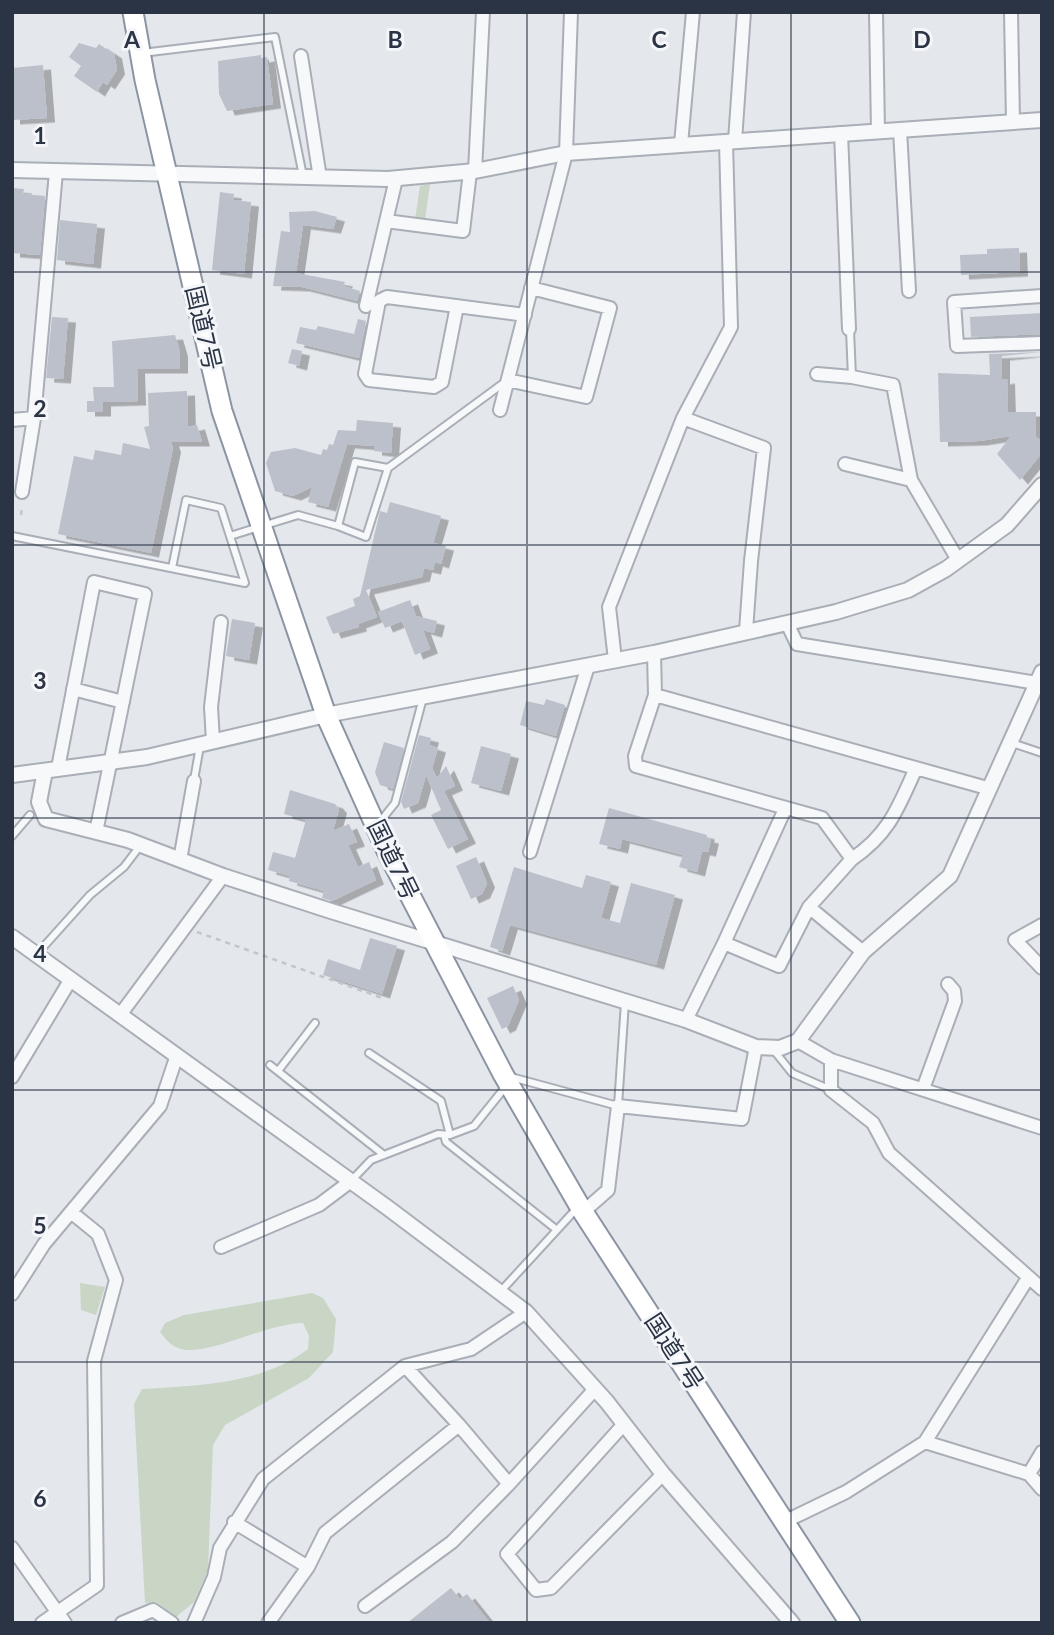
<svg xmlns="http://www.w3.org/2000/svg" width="1054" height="1635" font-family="Lato,'Noto Sans JP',sans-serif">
	<defs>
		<filter id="shadow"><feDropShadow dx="8" dy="4.5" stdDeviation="0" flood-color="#0004"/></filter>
	</defs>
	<rect width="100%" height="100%" fill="#e4e7ec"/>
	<path fill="#c9d6c5" d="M430,184L425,220L415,219L420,186Z
		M80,1283L105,1287L96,1315L81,1310Z
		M312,1293L323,1298L336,1319L333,1352L309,1378L225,1425L213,1445L208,1570L194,1602L176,1617L156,1602L145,1603L134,1404L142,1389C198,1385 261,1385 308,1349L309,1336L303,1323C266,1324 217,1352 186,1350C174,1349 167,1341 160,1332L165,1323L184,1315Z"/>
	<path fill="#bbc0ca" filter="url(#shadow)" d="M79,43L96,48L99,44L114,54L117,70L107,85L103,82L97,92L74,76L81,66L69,57Z
		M261,55V58L267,57L273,104L227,111L219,94L218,61Z
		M43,65L47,118L12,120V68Z
		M12,188L24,189L23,194L45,196L40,255L12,253Z
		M220,192L234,194L233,200L251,202L244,274L212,270Z
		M315,211L337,217L333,229L303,225L296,273L345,282L343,286L360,291L357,301L302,287L273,286L281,231L290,232L289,212Z
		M60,220L97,224L93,264L57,260Z
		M1019,248L1020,272L961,275L960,255L987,254V249Z
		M1042,313V334L971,337L970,317Z
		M52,317L68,318L63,379L46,378Z
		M358,319L366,321L359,358L296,343L300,327L316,330L318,326L354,334Z
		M175,335L180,352V369H137L138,401L103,402V412H87V401H94L93,387H114L112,341Z
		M292,349L302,351L299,366L288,363Z
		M1042,352L1002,356V380L1007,379L1008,412H1036V437L1042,441V453L1020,480L997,454L1011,436L979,441L940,442L938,373L990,375L989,354Z
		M187,391L188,427L197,425L202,442H171L173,448L151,553L58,534L74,456L93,460L95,450L121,455L123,443L150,449L144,427L149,426L148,393Z
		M357,420L393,423L391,453L374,451V446L347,444L328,507L308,502L312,487L293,496L275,491L266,463L271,452L295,448L321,455L323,449L327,450L329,444L333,445L338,430L356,431Z
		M390,502L441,516L433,543L446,546L441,564L435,562L433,570L424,568L422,577L366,590L377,617L358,624L359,627L333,634L326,617L355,606L353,599L360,596L380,511L387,513Z
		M410,600L416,616L437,621L434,633L423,630L430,649L415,655L402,621L385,628L378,612Z
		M232,619L255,623L249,660L226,656Z
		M546,699L565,705L556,736L520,725L526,701L544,705Z
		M419,735L431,738L429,745L438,748L432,768L437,778L446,766L455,786L444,791L468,839L448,849L431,815L441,810L426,775L418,803L404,809L401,802Z
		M384,742L404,748L393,789L380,785L375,772Z
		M481,746L511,754L501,791L471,783Z
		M290,790L335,804L339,809L333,831L349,824L357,842L348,845L358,867L369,862L376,880L332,901L322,898L324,891L289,881L290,876L268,870L273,852L295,858L306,820L284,814Z
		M609,808L707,835L706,838L711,839L708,852L702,851L697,872L679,867L683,855L622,839L620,849L599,844Z
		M476,857L487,883L482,894L471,899L456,866Z
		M514,867L582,888L586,875L611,882L601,918L620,923L631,883L675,895L656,965L510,925L502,951L490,947Z
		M370,938L397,946L382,994L323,975L328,959L360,970Z
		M513,986L519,1000L508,1026L502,1029L487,998Z
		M451,1588L460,1599L467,1594L490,1623H407Z"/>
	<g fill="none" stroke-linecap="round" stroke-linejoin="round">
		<defs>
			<path id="service" d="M142,53L275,37L303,176
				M850,330L852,377
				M338,526L366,537L388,468
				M12,536L245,583L221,508L186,500L172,568
				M230,536L298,515L338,526L355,462L388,468L505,382
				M1012,743L1042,753
				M194,780L200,746
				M379,823L395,803L423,698
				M12,836L30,815
				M37,954L90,895L124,867L140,846
				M772,1048L792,1073L831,1090
				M369,1053L441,1101L450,1135
				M270,1065L384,1155
				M278,1071L315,1023
				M511,1077L618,1106L625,1002
				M444,1135L446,1142L557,1230
				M351,1181L371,1160L438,1134L450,1135L474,1126L507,1085
				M501,1291L578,1207"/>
			<path id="minor" d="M876,12L878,132
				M1011,12L1013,122
				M301,56L320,178
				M900,130L909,291
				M841,133L849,329
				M735,141L744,12
				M681,144L693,12
				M475,171L483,12
				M386,221L463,231L470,172
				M1042,296L954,302L957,346L1042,343
				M366,306L396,179
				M457,306L442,382L434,387L369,380L365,374L379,301L387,297L525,315
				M817,374L852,377L893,385L911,480L958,560
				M508,380L586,397L610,308L531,288
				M500,410L566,153L571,12
				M683,418L764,448L751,561L746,631
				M12,420L34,418
				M845,464L911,480
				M22,492L34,418L56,172
				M787,623L797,644L1037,683
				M654,653L655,695
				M615,660L609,607L683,418L731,327L726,142
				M73,689L123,702
				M213,741L211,707L221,622
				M58,768L94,582L145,594L96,832
				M916,768C898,808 889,834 852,859L822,818L636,766L635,756L655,695L987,788
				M785,809L724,943L779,966L809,907L852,859
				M530,852L588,666
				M180,860L194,781
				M809,907L863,952
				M1042,925L1015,940L1042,968
				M120,1015L223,876
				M686,1020L724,943
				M798,1041L831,1060L1042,1128
				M831,1060V1090L873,1123L889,1153L1042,1289
				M12,1077L71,979
				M923,1089L955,1001L954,991L948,984
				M583,1212L608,1190L618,1106L742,1119L756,1047
				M221,1247L319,1205L351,1181
				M12,1294L44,1244L160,1106L177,1055
				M405,1366L459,1425
				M624,1424L507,1554L536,1590L551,1588L663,1474
				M925,1442L1029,1474L1042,1489
				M1029,1474L1042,1452
				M234,1522L308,1567
				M784,1522L846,1492L925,1442L1028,1278
				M12,1548L65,1623
				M365,1606L452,1542L509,1484
				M42,1623L97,1585L94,1361L116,1280L98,1234L71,1212
				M122,1623L153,1610L172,1623
				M194,1623L214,1577L220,1548L263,1479L405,1366L471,1349L526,1312
				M268,1623L308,1567L325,1533L459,1425L509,1484L595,1389"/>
			<path id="tertiary" d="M12,170L388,179L475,171L566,153L1042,120
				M45,771L39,802L46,819L128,840L223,876L331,911L686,1020L756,1047L780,1048L798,1041L863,952L950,876L1042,672
				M12,775L147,757L326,715L654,653L836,612L908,590L946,569L1007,525L1042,485
				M12,937L388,1208L526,1312L607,1402L663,1474L792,1623"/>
			<path id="trunk" d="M133,12L145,80L222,411L326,715L387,851L503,1074L583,1212L850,1623"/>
		</defs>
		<use href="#service" stroke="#a9aeb7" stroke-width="10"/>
		<use href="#minor" stroke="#a9aeb7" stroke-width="16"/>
		<use href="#tertiary" stroke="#a9aeb7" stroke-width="18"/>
		<use href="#trunk" stroke="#8b94a3" stroke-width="23"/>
		<path stroke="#c2c5cb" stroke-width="2.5" stroke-dasharray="5 5" stroke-linecap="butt" d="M21,515L22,506
			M197,932L385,999"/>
		<use href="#service" stroke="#f7f8fa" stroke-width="6"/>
		<use href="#minor" stroke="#f7f8fa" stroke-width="12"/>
		<use href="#tertiary" stroke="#f7f8fa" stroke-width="14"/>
		<use href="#trunk" stroke="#fff" stroke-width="19"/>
	</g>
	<path fill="none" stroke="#2b3445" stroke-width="2" stroke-opacity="0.55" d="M264,12V1623M527,12V1623M791,12V1623M12,272H1042M12,545H1042M12,818H1042M12,1090H1042M12,1362H1042"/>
	<g text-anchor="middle" stroke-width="6" stroke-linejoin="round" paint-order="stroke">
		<g font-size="24" fill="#2b3445" stroke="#f4f6f9">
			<text transform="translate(203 328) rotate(77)" y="8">国道7号</text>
			<text transform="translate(393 860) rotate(64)" y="8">国道7号</text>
			<text transform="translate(674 1352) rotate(57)" y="8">国道7号</text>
		</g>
	</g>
	<g font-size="23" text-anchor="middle" font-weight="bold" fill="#2b3445" stroke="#f4f6f9" stroke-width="6" stroke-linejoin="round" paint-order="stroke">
		<text x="132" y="48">A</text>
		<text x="395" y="48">B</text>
		<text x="659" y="48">C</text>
		<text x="922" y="48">D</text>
		<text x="40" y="144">1</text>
		<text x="40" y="417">2</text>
		<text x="40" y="689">3</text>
		<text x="40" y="962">4</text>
		<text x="40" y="1234">5</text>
		<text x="40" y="1507">6</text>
	</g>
	<rect width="1054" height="1635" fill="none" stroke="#2b3445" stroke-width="28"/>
</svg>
